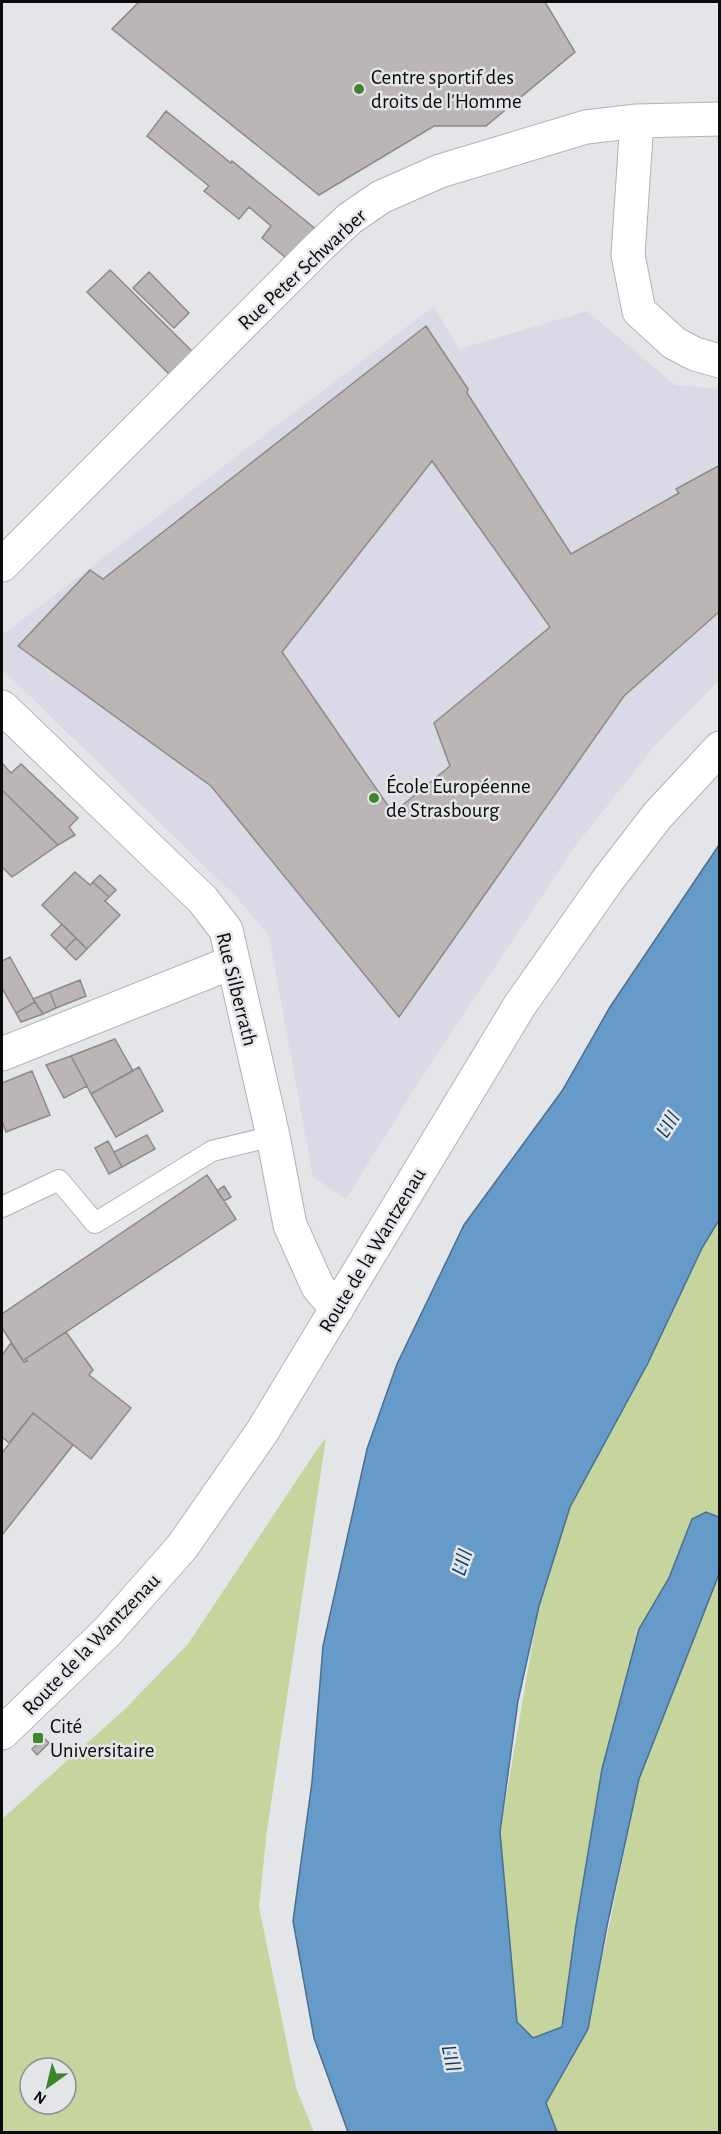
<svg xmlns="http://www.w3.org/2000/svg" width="721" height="2134" font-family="'Alegreya Sans',sans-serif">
	<rect width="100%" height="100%" fill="#e4e5e8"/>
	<path fill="#d9dae5" d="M434,306L459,349L587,311L675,385L719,389V680L653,748L573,849L420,1080L346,1199L313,1177L269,936L237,898L2,669V635Z"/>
	<path fill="#c6d49e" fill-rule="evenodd" d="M719,1220V1517L706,1512L692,1519L669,1578L639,1629L562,2027L533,2038L517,2022L500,1832L539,1606L570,1507L648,1363L702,1248Z
		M326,1438L267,1830L259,1907L296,2088L314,2132H2V1819L124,1710L188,1644L318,1448ZM30,2068H66V2104H30Z
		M719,1574V2132H557L546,2103L588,2029L639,1779Z"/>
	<path fill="#659ac9" stroke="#4a6f90" stroke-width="1.5" d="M719,845V1220L702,1248L648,1363L570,1507L539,1606L518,1701L500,1832L517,2022L533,2038L562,2027L576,1925L602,1769L639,1629L669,1578L692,1519L706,1512L719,1517V1574L639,1779L607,1926L588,2029L546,2103L557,2132H348L314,2038L293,1921L312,1782L323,1646L367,1449L397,1364L464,1225L562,1091L610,1007Z"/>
	<path fill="#bbb6b5" stroke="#8d8988" stroke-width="1.5" fill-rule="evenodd" d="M139,2H545L575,52L486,126H434L319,195L112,29Z
		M166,111L231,163L232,161L317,230L291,262L262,238L271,226L249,207L239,219L204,191L209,186L147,136Z
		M110,270L196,355L173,378L87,292Z
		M149,272L189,313L174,328L133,288Z
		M426,326L468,389L467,393L571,554L679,493L676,489L720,465V611L624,696L399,1017L211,786L18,646L90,570L103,579ZM432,461L550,627L434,723L450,766L393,813L282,652Z
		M2,763L11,773L21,764L78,818L69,827L75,835L58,845L2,790Z
		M2,790L58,845L12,877L2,867Z
		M75,872L90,885L93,882L109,897L105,901L120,915L87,949L42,905Z
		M100,875L116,890L109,897L93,882Z
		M62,924L76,938L65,949L51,935Z
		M76,938L87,949L76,960L65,949Z
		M10,957L35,1002L16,1013L2,988V961Z
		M80,980L86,996L56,1008L50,992Z
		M50,992L56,1008L43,1014L33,999Z
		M35,1002L43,1014L21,1022L16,1013Z
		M115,1039L133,1071L91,1094L71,1056Z
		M71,1056L87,1086L64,1098L46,1065Z
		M139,1067L163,1111L116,1137L91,1094Z
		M32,1071L50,1115L6,1132L2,1121V1083Z
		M147,1135L155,1149L122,1167L114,1152Z
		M108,1141L122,1167L109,1174L95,1148Z
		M207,1175L236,1219L25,1359L27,1361L24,1362L2,1328V1314Z
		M224,1186L231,1197L224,1201L217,1191Z
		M66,1332L93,1370L89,1375L131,1408L91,1459L33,1413L9,1443L2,1437V1355L11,1343L24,1362L27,1361L25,1359Z
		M33,1413L73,1445L2,1535V1453Z
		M44,1738L49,1743L37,1755L32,1749Z"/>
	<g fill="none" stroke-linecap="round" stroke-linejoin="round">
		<defs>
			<path id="service" d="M2,1207L59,1180L95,1223L212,1151L273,1136"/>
			<path id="minor" d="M637,121L628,255L639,311L674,343L695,354L720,361
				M2,565L320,246L349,219L381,197L440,171L586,127L637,121L720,119
				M2,707L203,900L226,930L273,1136L290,1225L318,1287L337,1309
				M2,1054L233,962"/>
			<path id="tertiary" d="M2,1733L107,1632L182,1547L262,1432L520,1005L607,881L657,816L720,748"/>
		</defs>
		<use href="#service" stroke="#b2b2b6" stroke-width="22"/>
		<use href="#minor" stroke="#b2b2b6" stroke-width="35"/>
		<use href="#tertiary" stroke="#b2b2b6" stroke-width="35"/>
		<use href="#service" stroke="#fff" stroke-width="20"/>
		<use href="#minor" stroke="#fff" stroke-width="33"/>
		<use href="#tertiary" stroke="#fff" stroke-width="33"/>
	</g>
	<g fill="#3f862b" stroke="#e4e5e8" stroke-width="2">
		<circle cx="359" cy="89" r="6"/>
		<circle cx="374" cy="798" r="6"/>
		<rect x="32" y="1732" width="12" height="12" rx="3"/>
	</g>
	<g text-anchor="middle" stroke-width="5" stroke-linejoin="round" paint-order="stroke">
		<g font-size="21" fill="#0b0b0c" stroke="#e4e5e8" text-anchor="start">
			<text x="371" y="84">Centre sportif des<tspan x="371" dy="24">droits de l'Homme</tspan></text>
			<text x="386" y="793">École Européenne<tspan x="386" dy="24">de Strasbourg</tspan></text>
			<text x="50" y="1733">Cité<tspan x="50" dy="24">Universitaire</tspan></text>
		</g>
		<g font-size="21" fill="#0b0b0c" stroke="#e4e5e8">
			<text transform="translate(302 269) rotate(-43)" y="7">Rue Peter Schwarber</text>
			<text transform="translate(237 989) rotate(76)" y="7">Rue Silberrath</text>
			<text transform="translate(372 1250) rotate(-59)" y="7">Route de la Wantzenau</text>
			<text transform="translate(91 1644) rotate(-46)" y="7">Route de la Wantzenau</text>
		</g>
		<g font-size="22" font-style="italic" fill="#0f3858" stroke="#e4e5e8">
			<text transform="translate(667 1124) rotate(-56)" y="8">L'Ill</text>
			<text transform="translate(461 1562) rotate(-71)" y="8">L'Ill</text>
			<text transform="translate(452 2058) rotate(78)" y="8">L'Ill</text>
		</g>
	</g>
	<rect width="721" height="2134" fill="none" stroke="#0b0b0c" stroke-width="6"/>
	<g transform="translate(48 2086) rotate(214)"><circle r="28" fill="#e4e5e8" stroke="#8d8e90" stroke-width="1.5"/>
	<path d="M0-4.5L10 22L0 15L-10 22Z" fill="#3f862b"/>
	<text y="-9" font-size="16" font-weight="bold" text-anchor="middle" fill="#0b0b0c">N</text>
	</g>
</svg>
